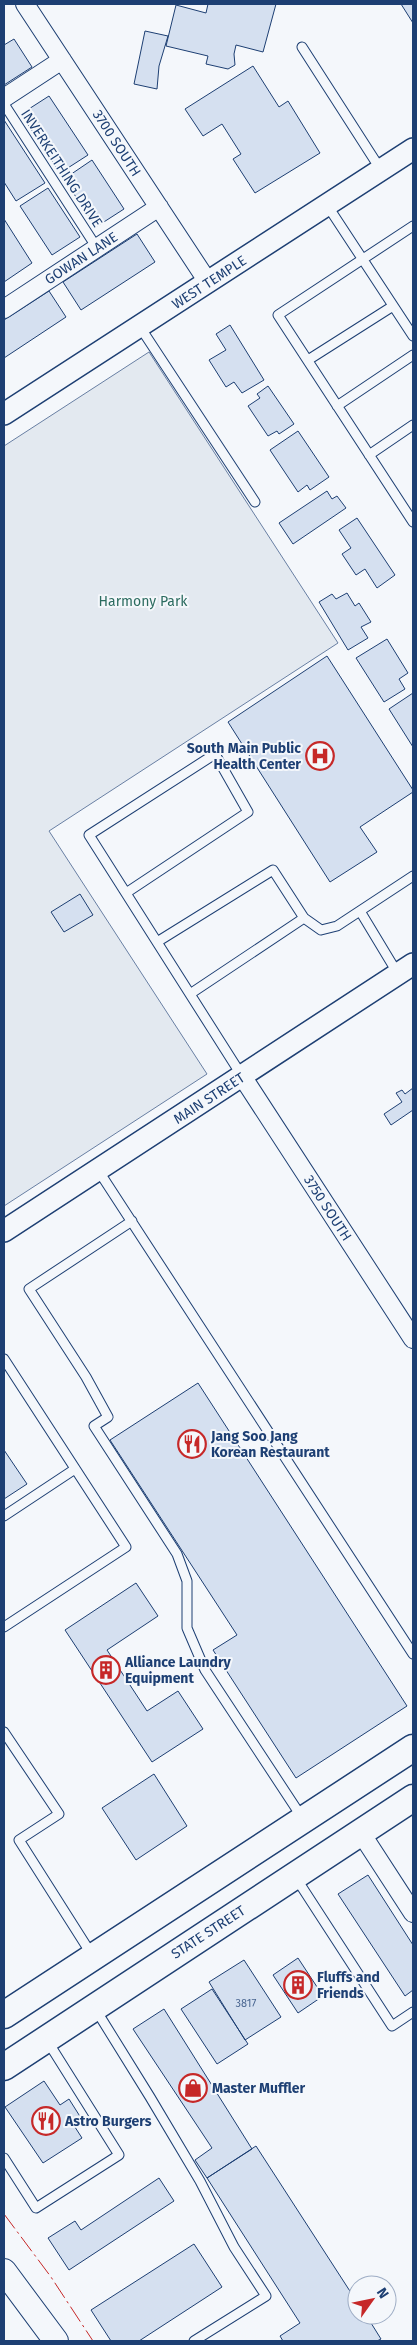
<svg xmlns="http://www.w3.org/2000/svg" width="417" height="2345" font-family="'Fira Sans',sans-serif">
	<rect width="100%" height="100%" fill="#f4f7fb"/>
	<path fill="#e3e9f0" stroke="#687fa3" d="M149,352L338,643L49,831L207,1074L4,1206V446Z"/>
	<path fill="#d5e0f0" stroke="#1d3f73" d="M208,4H276L263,52L236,45L234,54L235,65L228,69L206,64L208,56L166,46L176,5L206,13Z
		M401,4H413V23Z
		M145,31L168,36L159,66L157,89L134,84Z
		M14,39L32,67L4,85V45Z
		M253,66L279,107L288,101L320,153L255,193L233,159L241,154L222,124L203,136L185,109Z
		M49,96L88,155L60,173L21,114Z
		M4,120L45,183L16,201L4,182Z
		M92,160L124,209L96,227L64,179Z
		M48,188L80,237L52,255L20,206Z
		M4,219L32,263L4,282Z
		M137,234L155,262L81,310L63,282Z
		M49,291L66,317L4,358V320Z
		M230,325L264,380L242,393L234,382L226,387L209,360L226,350L216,334Z
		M268,386L294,424L279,434L277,431L268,436L248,406L260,398L257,394Z
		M298,431L329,477L310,490L307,485L298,492L270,450Z
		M327,491L332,499L337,496L346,508L293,544L279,523Z
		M357,518L395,575L377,588L365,569L356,575L342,554L351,548L339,530Z
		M347,593L355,606L359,603L371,622L361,627L368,638L348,650L319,602L332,594L336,599Z
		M387,639L408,673L399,679L405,689L384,702L356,658Z
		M327,656L413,790V792L360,827L377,852L330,882L228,722Z
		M413,693V747L389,709Z
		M80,894L93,915L64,932L51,912Z
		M413,1088V1110L391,1125L384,1114L402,1102L396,1093L402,1090L405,1094Z
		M198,1383L407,1706L296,1778L213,1650L237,1635L110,1440Z
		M4,1450L27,1484L4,1499Z
		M136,1583L158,1616L107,1650L147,1711L178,1691L203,1729L152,1762L65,1630Z
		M154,1774L187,1826L136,1860L102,1808Z
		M368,1875L413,1945V1990L405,1996L338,1894Z
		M298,1958L323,1996L298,2013L273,1975Z
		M244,1960L281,2017L245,2040L209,1982Z
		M212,1989L248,2044L217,2064L181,2009Z
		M164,2009L252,2149L207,2178L195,2160L212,2148L133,2029Z
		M44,2081L60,2105L69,2099L81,2118L73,2124L82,2138L43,2163L5,2107Z
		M256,2146L357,2302V2315H366L381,2339L377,2341H283L280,2336L300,2323L207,2178Z
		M159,2178L174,2201L69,2270L48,2238L75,2221L81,2230Z
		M194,2244L222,2287L139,2341H111L91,2310Z"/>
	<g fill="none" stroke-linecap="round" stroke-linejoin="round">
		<defs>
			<path id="service" d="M302,47L381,170
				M4,104L97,248
				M327,205L413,336
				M413,226L278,315L413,522
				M140,327L255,502
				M308,360L393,306
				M337,406L413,355
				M369,455L413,425
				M126,893L248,812L215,754L89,835L242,1076
				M360,911L398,974
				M157,942L273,870L304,918
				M190,994L304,918L321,930L337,926L413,876
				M98,1170L413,1654
				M132,1221L29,1289L86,1377L108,1417L94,1426L177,1554L187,1581V1628L205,1670L303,1819
				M4,1359L126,1547L4,1627
				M4,1516L75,1469
				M4,1732L59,1814L19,1840L92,1955
				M296,1878L392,2026L413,2012
				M96,2010L150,2097L200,2181L234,2247L266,2296L194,2341
				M4,2158L36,2208L119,2155L48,2042"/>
			<path id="minor" d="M25,4L208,282
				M4,98L62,60
				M4,309L159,207
				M242,1076L413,1339
				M361,1833L413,1913"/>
			<path id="tertiary" d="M4,414L413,149
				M4,1231L413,964"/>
			<path id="secondary" d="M4,2271L56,2341"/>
			<path id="primary" d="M4,2015L413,1748
				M4,2067L413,1798"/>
		</defs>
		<use href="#service" stroke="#1d3f73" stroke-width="11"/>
		<use href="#minor" stroke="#1d3f73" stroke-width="20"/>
		<use href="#tertiary" stroke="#1d3f73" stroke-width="24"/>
		<use href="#secondary" stroke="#1d3f73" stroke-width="26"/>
		<use href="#primary" stroke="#1d3f73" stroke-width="29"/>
		<use href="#service" stroke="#f4f7fb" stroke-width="9"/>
		<use href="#minor" stroke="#f4f7fb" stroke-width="18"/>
		<use href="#tertiary" stroke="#f4f7fb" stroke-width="21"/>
		<use href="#secondary" stroke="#f4f7fb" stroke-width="24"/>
		<use href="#primary" stroke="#f4f7fb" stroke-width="26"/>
		<path stroke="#c62828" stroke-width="1" stroke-dasharray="18 4 2.5 4" stroke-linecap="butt" d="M4,2214L51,2277L93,2341"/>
	</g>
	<defs>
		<symbol id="hospital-ring" viewBox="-11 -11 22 22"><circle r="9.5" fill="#f4f7fb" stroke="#c62828" stroke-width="1.5"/><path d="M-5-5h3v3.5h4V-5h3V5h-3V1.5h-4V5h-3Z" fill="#c62828"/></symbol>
		<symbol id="restaurant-ring" viewBox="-11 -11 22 22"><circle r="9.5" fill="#f4f7fb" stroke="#c62828" stroke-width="1.5"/><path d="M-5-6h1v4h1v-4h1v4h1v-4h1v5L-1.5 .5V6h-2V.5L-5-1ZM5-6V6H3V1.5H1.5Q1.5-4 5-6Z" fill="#c62828"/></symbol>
		<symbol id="building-ring" viewBox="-11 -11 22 22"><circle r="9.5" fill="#f4f7fb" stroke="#c62828" stroke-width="1.5"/><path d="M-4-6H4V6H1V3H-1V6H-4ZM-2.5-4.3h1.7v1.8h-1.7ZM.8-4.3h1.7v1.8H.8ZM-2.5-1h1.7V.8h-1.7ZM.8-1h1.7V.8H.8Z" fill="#c62828"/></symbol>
		<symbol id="shop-ring" viewBox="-11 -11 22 22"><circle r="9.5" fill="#f4f7fb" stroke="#c62828" stroke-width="1.5"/><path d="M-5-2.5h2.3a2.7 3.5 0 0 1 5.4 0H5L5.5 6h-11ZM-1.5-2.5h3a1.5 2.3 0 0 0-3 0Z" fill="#c62828"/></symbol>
	</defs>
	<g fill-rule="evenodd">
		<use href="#hospital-ring" x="304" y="740" width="32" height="32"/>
		<use href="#restaurant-ring" x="176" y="1428" width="32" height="32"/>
		<use href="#building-ring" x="90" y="1654" width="32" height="32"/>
		<use href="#building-ring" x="282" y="1969" width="32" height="32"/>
		<use href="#shop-ring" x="177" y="2072" width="32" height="32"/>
		<use href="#restaurant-ring" x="30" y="2105" width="32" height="32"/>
	</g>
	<g text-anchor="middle" stroke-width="4" stroke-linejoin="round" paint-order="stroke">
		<g font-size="11" fill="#4b6792">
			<text x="246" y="2007">3817</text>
		</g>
		<g font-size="14" fill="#1d3f73" stroke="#f4f7fb">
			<text transform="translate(117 143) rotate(57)" y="5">3700 SOUTH</text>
			<text transform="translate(62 168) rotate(57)" y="5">INVERKEITHING DRIVE</text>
			<text transform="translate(81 258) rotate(-33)" y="5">GOWAN LANE</text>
			<text transform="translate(209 282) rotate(-33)" y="5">WEST TEMPLE</text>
			<text transform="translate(209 1098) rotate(-33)" y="5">MAIN STREET</text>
			<text transform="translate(328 1208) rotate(57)" y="5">3750 SOUTH</text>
			<text transform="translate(208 1932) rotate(-33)" y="5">STATE STREET</text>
		</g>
		<g font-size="14" fill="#2c6c60" stroke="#f4f7fb">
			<text x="143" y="606">Harmony Park</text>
		</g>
		<g font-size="14" font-weight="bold" fill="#1d3f73" stroke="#f4f7fb" text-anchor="start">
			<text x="301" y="753" text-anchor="end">South Main Public<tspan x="301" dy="16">Health Center</tspan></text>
			<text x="211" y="1441">Jang Soo Jang<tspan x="211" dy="16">Korean Restaurant</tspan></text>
			<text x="125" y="1667">Alliance Laundry<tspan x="125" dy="16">Equipment</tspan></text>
			<text x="317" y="1982">Fluffs and<tspan x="317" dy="16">Friends</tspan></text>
			<text x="212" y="2093">Master Muffler</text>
			<text x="65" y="2126">Astro Burgers</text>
		</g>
	</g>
	<rect width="417" height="2345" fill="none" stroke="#1d3f73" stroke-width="10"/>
	<g transform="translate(372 2300) rotate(57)"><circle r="24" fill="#f4f7fb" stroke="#9eadc5"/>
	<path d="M0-4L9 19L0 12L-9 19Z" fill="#c62828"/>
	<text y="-8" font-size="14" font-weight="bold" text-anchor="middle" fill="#1d3f73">N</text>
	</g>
</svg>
